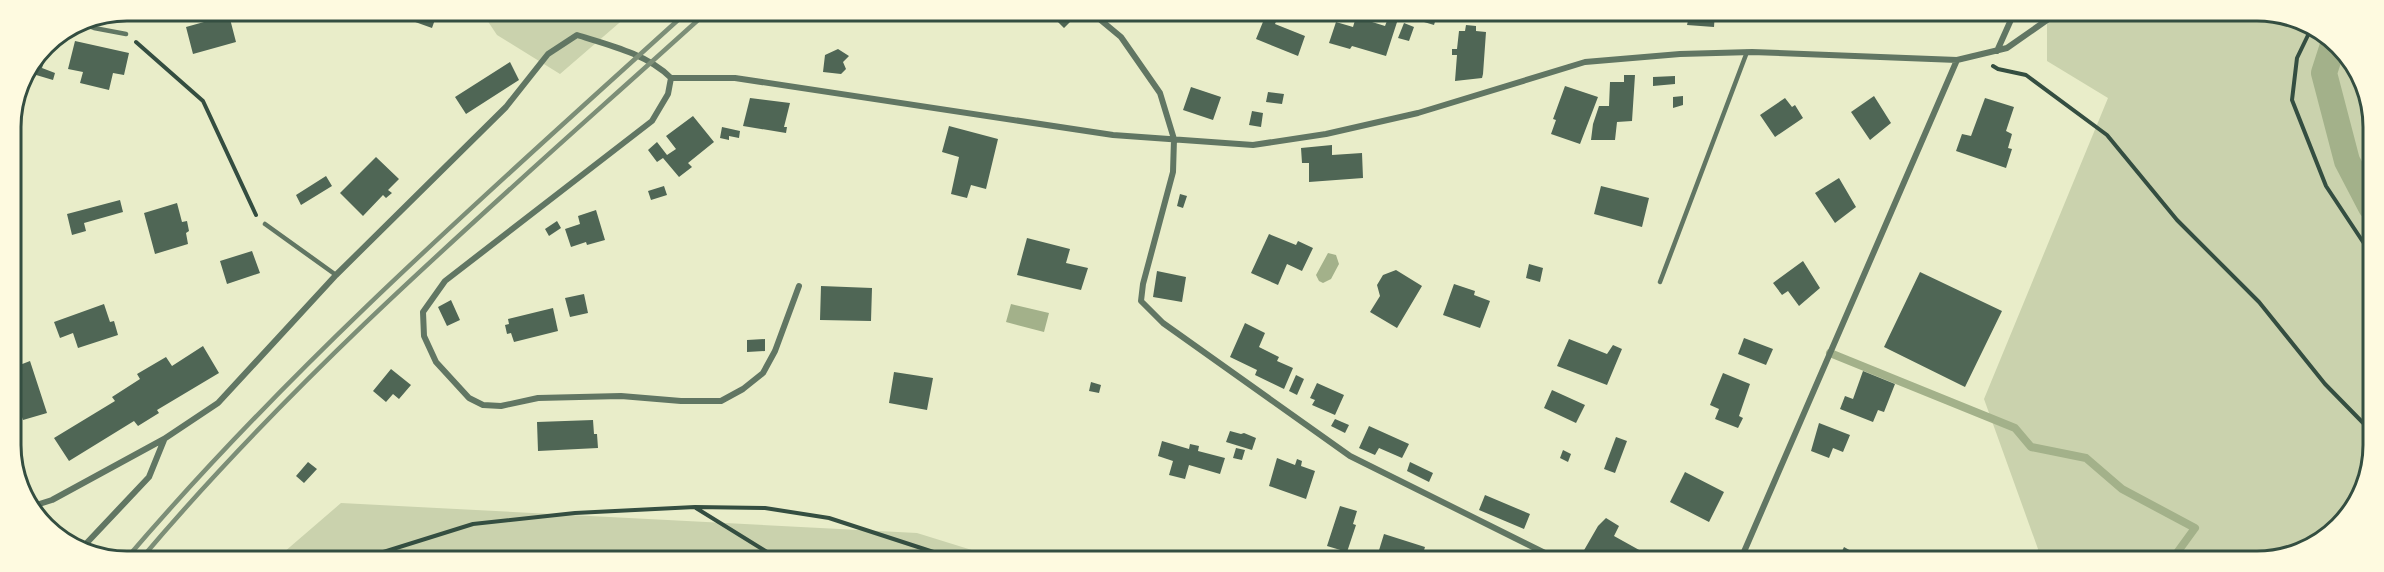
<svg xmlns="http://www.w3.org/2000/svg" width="2384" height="572" font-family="'Fira Sans Condensed',sans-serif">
	<rect width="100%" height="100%" fill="#e9edc9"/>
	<path fill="#cad2ad" d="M481,11H633L560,74L497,35Z
		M2047,13H2280L2339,44L2371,104V468L2334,533L2264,561H2032L2038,549L1984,399L2108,98L2047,61Z
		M341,503L917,533L1004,560L276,559Z"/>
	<path fill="#a3b18a" d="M1328,253L1336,255L1339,264L1331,279L1323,283L1319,281L1316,275Z
		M1011,304L1049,313L1044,332L1006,322Z"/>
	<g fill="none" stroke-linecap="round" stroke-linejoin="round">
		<path stroke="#a3b18a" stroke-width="8" d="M1830,353L2015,428L2031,447L2086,458L2122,489L2195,528L2171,561"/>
		<path stroke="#a3b18a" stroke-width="26" d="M2334,42L2324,73L2347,161L2371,207"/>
	</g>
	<path fill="#4f6655" d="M406,11H438L432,28L404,18Z
		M1054,11L1060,12L1070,22L1064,28L1051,15Z
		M1267,12H1280L1275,24L1305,36L1298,56L1256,39Z
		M1427,12H1438L1434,25L1424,22Z
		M1690,12H1715L1714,27L1687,25Z
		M1390,13L1399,16L1386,56L1352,46L1350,49L1329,43L1336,22L1353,27L1356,17L1385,26Z
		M229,15L236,42L193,54L186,27Z
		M1404,23L1414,27L1409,41L1398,38Z
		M1466,25L1476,26V31L1486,32L1483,74L1482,78L1455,81L1457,55H1452V49H1457L1459,31H1465Z
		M51,41L42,68L55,73L53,80L26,72L45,44Z
		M75,41L129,53L124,75L113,73L109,90L80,83L83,72L68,69Z
		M838,49L849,56L843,62L846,69L841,74L823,72L825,55Z
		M510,62L519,80L466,114L455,97Z
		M1624,75H1635L1632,121L1617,122L1615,140H1591L1593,124L1599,106H1609L1610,82H1624Z
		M1675,76V84L1653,86V77Z
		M1565,86L1598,97L1580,144L1551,134L1556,120L1553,119Z
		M1191,87L1221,97L1213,120L1183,110Z
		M1268,92L1284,94L1282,104L1266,102Z
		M1683,96V105L1673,108V97Z
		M1874,96L1891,123L1870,140L1851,112Z
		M750,98L790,103L784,127H787L786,133L743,126Z
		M1785,98L1792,107L1795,105L1803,118L1775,137L1760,115Z
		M1985,98L2014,107L2006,131L2012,134L2008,148L2012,149L2006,168L1956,151L1962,134L1971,136Z
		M1252,111L1263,113L1261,127L1249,125Z
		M693,116L714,142L688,163L692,167L679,177L663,158L657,162L648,150L657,142L667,155L676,149L666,136Z
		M949,126L998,139L986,189L971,185L967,198L951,194L959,157L942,152Z
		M722,127L740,131L739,138L729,136V140L720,138Z
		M1332,145V155L1362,153L1363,178L1309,182V163H1302L1301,148Z
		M376,157L399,179L388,190L392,193L386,198L383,195L363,216L340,193Z
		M326,176L332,186L301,205L296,195Z
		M1839,178L1856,207L1835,223L1815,193Z
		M664,186L667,195L651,200L648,191Z
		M1601,186L1649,198L1642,227L1594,214Z
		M1180,194L1187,196L1183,208L1177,206Z
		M120,200L123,212L84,223L86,231L72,235L67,214Z
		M177,203L182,222L187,221L189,231L186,233L188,244L155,254L144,213Z
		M596,210L605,240L587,245L586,242L571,247L565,229L580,224L578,216Z
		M557,221L561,228L549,236L545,229Z
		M1269,234L1296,245L1298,241L1313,248L1302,271L1287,264L1278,285L1251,273Z
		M1027,238L1070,249L1066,263L1088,268L1081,290L1017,275Z
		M252,251L260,273L227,284L220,261Z
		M1803,261L1820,288L1799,306L1788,291L1782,295L1773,283Z
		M1529,264L1543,268L1540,282L1526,278Z
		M1396,270L1422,286L1397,328L1370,312L1380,296L1377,285L1383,275Z
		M1157,271L1186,277L1182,302L1153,297Z
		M1920,272L2002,311L1965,387L1884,347Z
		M1454,284L1475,291L1474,295L1490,301L1480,328L1443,315Z
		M821,286L872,288L871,321L820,320Z
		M584,294L588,313L570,317L565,298Z
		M451,300L460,320L447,326L438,307Z
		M104,304L110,322L114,321L118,335L78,348L73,333L60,338L54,322Z
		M553,308L558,331L514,342L511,333L507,334L505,325L509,324L508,319Z
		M1245,323L1265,333L1259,347L1279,357L1277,361L1293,368L1284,389L1255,375L1257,370L1230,357Z
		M1744,338L1773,349L1766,365L1738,354Z
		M765,339V351L747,352V340Z
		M1569,339L1607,354L1613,345L1622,349L1607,385L1557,366Z
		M203,346L219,373L157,410L159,413L138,426L134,421L69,461L54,438L115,401L112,397L140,379L137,374L166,357L172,366Z
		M30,361L47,413L23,420L12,389V368Z
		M391,369L411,385L399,399L393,394L386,402L373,391Z
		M1863,371L1895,384L1884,412L1878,410L1873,422L1840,409L1845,396L1853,399Z
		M894,372L933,378L927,410L889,403Z
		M1723,373L1750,384L1739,416L1743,418L1738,428L1715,419L1719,409L1710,405Z
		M1296,375L1304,379L1297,395L1289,391Z
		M1091,382L1101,385L1099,393L1089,391Z
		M1317,383L1344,395L1335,415L1312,405L1315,400L1310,398Z
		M1552,390L1585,405L1576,423L1544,408Z
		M1335,419L1349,425L1345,433L1331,426Z
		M593,420L594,434H597L598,448L538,451L537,422Z
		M1819,423L1850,435L1843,452L1833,448L1829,458L1811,451Z
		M1369,426L1409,444L1402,458L1379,448L1375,455L1359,448Z
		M1230,431L1241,434L1244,433L1256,438L1252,450L1226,442Z
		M1616,437L1627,441L1615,473L1604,469Z
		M1162,441L1189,449L1190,444L1199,446L1198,451L1225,458L1220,474L1189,465L1185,479L1169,475L1173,461L1158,456Z
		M1236,448L1245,450L1242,460L1233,458Z
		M1563,450L1571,454L1568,462L1560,458Z
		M1277,458L1295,465L1297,459L1302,461L1301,466L1315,471L1306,499L1269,486Z
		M308,462L317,469L304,483L296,476Z
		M1410,462L1433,473L1429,482L1407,471Z
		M1685,472L1724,492L1709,522L1670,502Z
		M1485,495L1530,514L1524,529L1479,510Z
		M1340,506L1357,511L1353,524L1356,525L1347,552L1327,546Z
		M1606,518L1619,526L1614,536L1641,551L1635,561H1598L1583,552L1598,526Z
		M1384,534L1425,547L1421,560H1376Z
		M1844,547L1869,561H1837Z"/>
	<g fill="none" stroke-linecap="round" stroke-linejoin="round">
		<path stroke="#344e41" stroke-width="4" d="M2311,29L2297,58L2292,100L2326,186L2371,254
			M136,42L203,101L256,215
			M1993,66L1998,69L2026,75L2107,135L2177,220L2259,302L2325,384L2371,431
			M696,508L780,560
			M361,559L473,524L575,513L695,507L765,508L829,518L958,560"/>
		<path stroke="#617663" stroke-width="4.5" d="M79,22L94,28L126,34
			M265,224L336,275
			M1660,282L1747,52"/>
		<path stroke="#617663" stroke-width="6" d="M1091,12L1121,37L1160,93L1174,139L1173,172L1143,284L1141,301L1163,323L1350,456L1561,561
			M1997,51L2014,13
			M671,78H735L1113,135L1253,145L1326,134L1418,113L1585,62L1680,54L1752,52L1957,60L2007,48L2057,13
			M671,78L668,94L652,121L445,281L423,312L424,336L436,362L469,398L483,405L501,406L538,398L621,396L681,401H721L743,389L763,373L775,351L799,286
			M33,506L52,500L164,439L218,403L336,275L506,107L548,54L577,35C609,45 647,54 671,78
			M82,548L149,477L164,440
			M1740,561L1957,60"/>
		<path stroke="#7c8e77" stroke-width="4.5" d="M126,559C296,360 494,187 688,11
			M141,559C311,358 514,187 708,11"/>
	</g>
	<path d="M0 0H2384V572H0ZM127 21H2257A106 106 0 0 1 2363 127V445A106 106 0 0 1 2257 551H127A106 106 0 0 1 21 445V127A106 106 0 0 1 127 21Z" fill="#fefae0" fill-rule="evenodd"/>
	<path fill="none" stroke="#344e41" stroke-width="3" d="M127 21H2257A106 106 0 0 1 2363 127V445A106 106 0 0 1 2257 551H127A106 106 0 0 1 21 445V127A106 106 0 0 1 127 21Z"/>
</svg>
